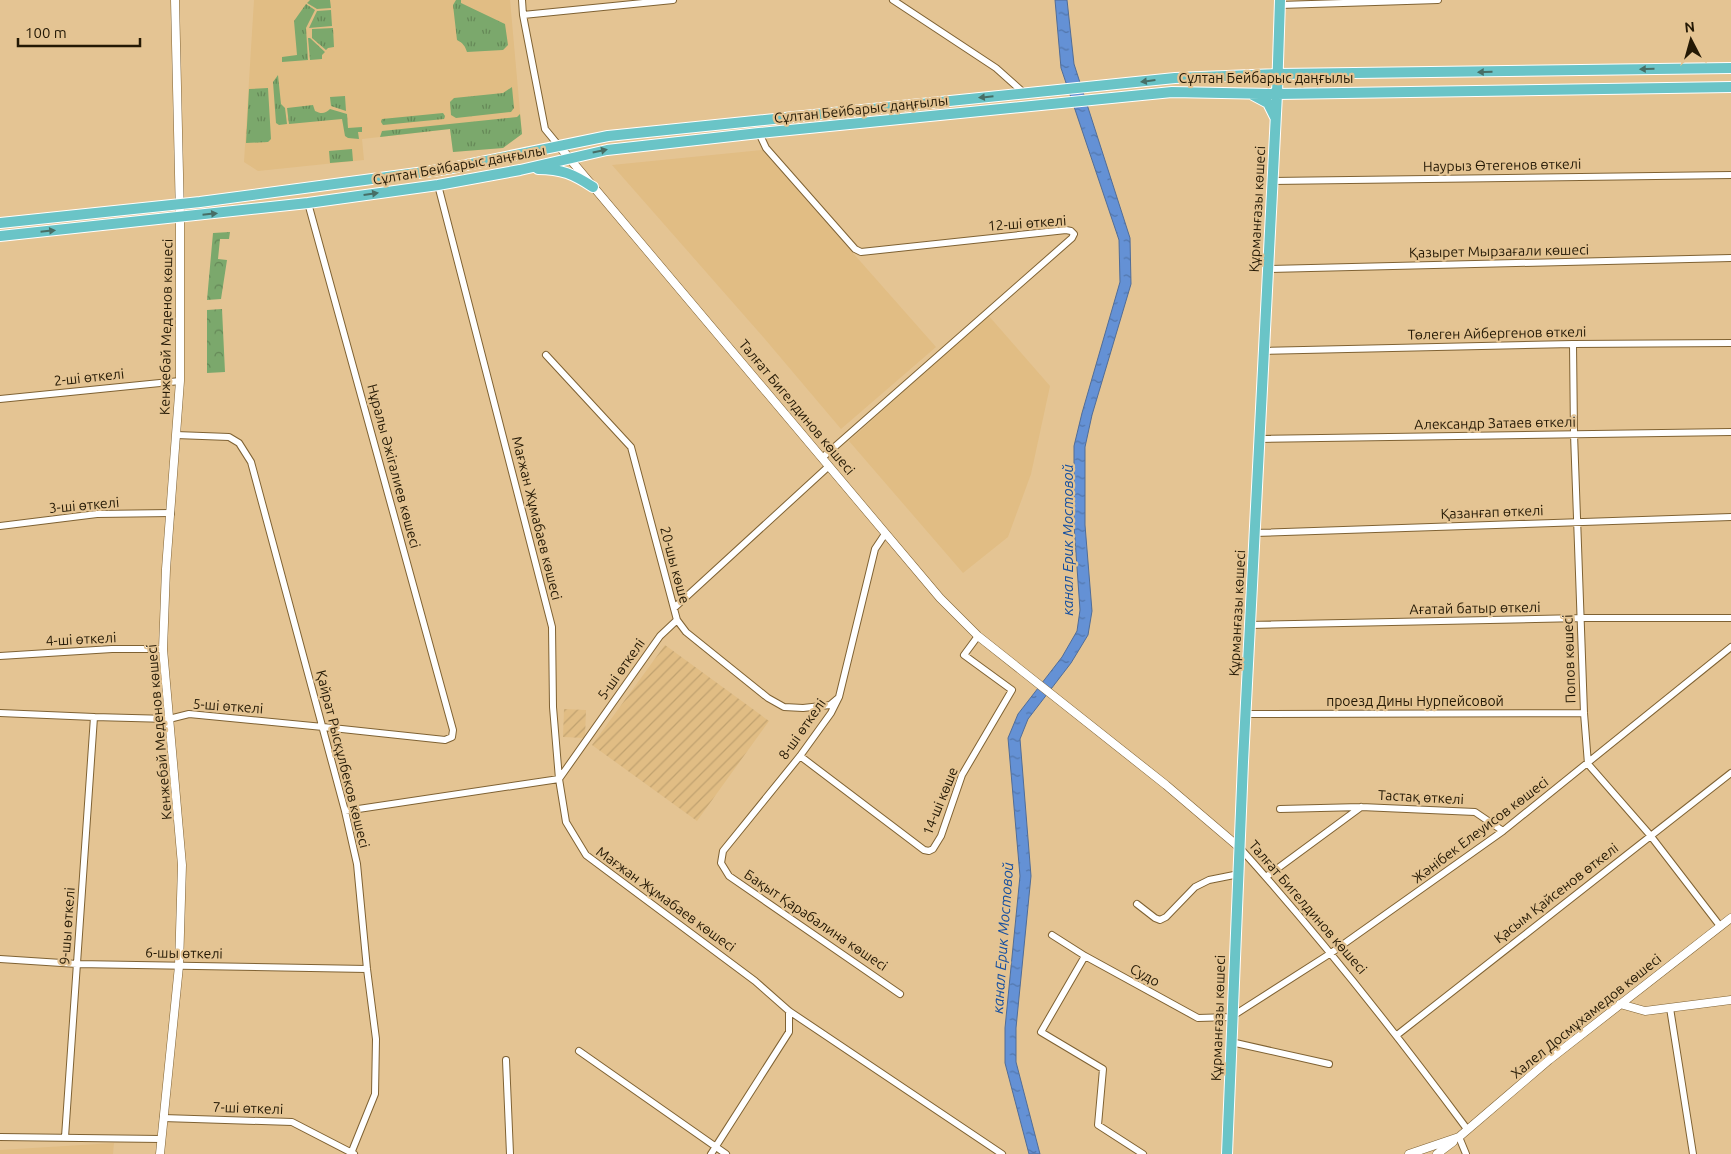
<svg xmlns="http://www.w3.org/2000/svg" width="1731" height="1154" font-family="Ubuntu,sans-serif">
	<defs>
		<pattern id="industrial-furrows" width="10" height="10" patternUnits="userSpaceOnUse" patternTransform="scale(1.25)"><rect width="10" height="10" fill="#e1bd84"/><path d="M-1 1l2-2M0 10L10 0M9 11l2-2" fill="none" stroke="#c1a270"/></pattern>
		<pattern id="grass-tufts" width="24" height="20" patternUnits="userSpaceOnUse" patternTransform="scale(1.25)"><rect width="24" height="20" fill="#7ba86c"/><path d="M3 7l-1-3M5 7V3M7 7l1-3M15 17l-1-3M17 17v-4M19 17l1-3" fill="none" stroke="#658857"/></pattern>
		<pattern id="forest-crowns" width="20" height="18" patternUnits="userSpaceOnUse" patternTransform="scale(1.25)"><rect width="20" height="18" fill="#7ba86c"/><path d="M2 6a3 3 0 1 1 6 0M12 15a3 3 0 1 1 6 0" fill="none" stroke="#658857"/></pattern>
		<pattern id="water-ripples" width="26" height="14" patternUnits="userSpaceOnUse" patternTransform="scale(1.25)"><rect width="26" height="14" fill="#6491d5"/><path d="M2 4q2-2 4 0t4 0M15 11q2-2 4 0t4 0" fill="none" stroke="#5276ab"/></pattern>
	</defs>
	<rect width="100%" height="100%" fill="#e4c493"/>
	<path fill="#e1bd84" d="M254,0H510L522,134L503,148L453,152L450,129L362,139L364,160L258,171L244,162Z
		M762,150L936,347L841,429L764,338L612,165Z
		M988,315L1050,386L1031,474L1008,537L963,573L849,441Z
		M114,1143L113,1154H0V1150Z"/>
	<path fill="url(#industrial-furrows)" d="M665,645L769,721L697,821L592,745Z
		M564,709L586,710L585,738L563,737Z"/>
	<path fill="url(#grass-tufts)" d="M310,0H330L331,8L317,9L307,3Z
		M456,0H461V3L505,24L508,45L503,50L467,52C465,46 463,43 457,40L453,5Z
		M306,4L315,10L306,28L308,60L282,62V57L297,55L294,21Z
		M331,10L332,26L309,28L317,11Z
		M333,28L334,47L328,48L326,50L312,38V29Z
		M308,38H310L325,52L322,55V59L310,60Z
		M278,75L281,104L285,108L287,124L279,125L276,123L273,82Z
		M512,87L514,108L511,112L456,118L451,115L450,102L454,98L503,93Z
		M268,88L271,139L268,142L246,143L249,89Z
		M345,96L346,111L331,106L330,97Z
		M313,105L315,111C321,114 325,114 330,109L347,114L348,128L362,127V132H358L359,139L348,138L345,136L342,119L289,124L287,108Z
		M443,113L445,116L444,119L383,125L381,122L382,119Z
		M520,114L522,134L503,148L453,152L450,129L380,137L382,131L517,117Z
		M352,149L353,161L330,163L329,151Z"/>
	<path fill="url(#forest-crowns)" d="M230,232L229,239H220L218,259L227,260L221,299L207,300L213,233Z
		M222,309L225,372L207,373V310Z"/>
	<path fill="url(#water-ripples)" stroke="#516d97" d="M1055,0H1067L1074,64L1130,238L1131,284L1092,415L1085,447V525L1092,611L1088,635L1071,663L1028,719L1020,739L1031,876L1016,1028V1062L1040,1154H1029L1005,1063V1028L1020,876L1008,738L1018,714L1062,657L1077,631L1080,610L1074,525V446L1082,413L1120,282L1119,240L1061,68Z"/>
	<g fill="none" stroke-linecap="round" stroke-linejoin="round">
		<defs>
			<path id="minor" d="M522,0L523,15L545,129L559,146
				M893,0L996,68L1024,93
				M1280,5L1438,0
				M523,15L673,0
				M759,133L766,148L855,249L861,252L1066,230L1071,231L1074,234L1072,238L822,458
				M1272,181L1731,175
				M438,185L552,627L553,707L559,779L566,822L586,855L755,981L789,1011L1002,1154
				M1268,269L1731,258
				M1573,344L1574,434L1584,713L1588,764L1650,835L1720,926
				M1263,351L1573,344L1731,343
				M546,355L631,447L677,620L686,632L768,698L784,707L803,708L830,705L837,699
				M0,399L180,381
				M176,435L229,437L239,443L251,462L345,811L357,864L367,969L376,1039L375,1094L352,1151
				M1259,439L1731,432
				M0,526L97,514L171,513
				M1254,533L1731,517
				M885,534L875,549L839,697L831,713L800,756L723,851L721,863L729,876L900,994
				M674,608L829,466
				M1250,625L1581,618H1731
				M0,656L112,649H163
				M0,713L94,717L169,719L189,714L323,727L445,740L452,737L453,730L308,203
				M1246,714L1584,713
				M800,756L924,850L929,851L933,849L941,836L962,775L1012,690L964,655L978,636
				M1280,809L1361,807L1475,812L1503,831
				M345,811L559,779L660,636L677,620
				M1240,848C1321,938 1395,1032 1467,1129
				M1266,877L1361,807
				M1137,904L1155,918L1160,920L1166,917L1195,887L1209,880L1239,874
				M1052,935L1085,956L1198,1018L1231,1017L1331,953L1503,831L1731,647
				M1085,956L1041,1032L1103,1069L1098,1125L1143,1154
				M0,959L77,964L367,969
				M1670,1008L1693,1154
				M1397,1035L1731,773
				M1231,1042L1329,1064
				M579,1051L726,1154
				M506,1060L510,1154
				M163,1118L292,1122L354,1154
				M0,1137L161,1139
				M65,1137L94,717
				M1459,1137L1466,1154
				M711,1154L789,1032V1011"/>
			<path id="tertiary" d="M559,146L940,598L978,636L1166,785L1240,848
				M1620,1004L1645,1011L1731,1000
				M160,1154L179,966L182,865L163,649L166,569L180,381V217L175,0
				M1409,1154L1459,1137L1549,1060L1731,918
				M1437,1154L1453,1142"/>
			<path id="primary" d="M1253,95L1268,103L1275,117
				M538,169C562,169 573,174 593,187
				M0,223L200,202L447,169L608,136L1175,78L1278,74L1731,68
				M0,236L308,203L438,185L520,170L607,150L759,133L1172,92L1277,94L1731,87
				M1227,1154L1243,762L1277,94L1280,0"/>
		</defs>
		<use href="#minor" stroke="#7f6233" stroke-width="8"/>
		<use href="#tertiary" stroke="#7f6233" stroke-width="9"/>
		<use href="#primary" stroke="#fff" stroke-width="12"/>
		<use href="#minor" stroke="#fff" stroke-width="6"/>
		<use href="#tertiary" stroke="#fff" stroke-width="8"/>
		<use href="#primary" stroke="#6ac4c7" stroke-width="10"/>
	</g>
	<defs><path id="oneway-solid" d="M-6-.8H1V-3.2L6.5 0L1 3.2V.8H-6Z" transform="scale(1.25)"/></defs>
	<g fill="#476e66">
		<use href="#oneway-solid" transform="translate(1647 69) rotate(179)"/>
		<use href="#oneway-solid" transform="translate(1485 72) rotate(179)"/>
		<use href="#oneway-solid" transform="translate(1148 81) rotate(173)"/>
		<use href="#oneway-solid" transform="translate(986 97) rotate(174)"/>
		<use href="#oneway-solid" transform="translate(600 151) rotate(-12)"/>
		<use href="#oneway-solid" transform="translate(371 194) rotate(-8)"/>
		<use href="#oneway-solid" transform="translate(210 214) rotate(-6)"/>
		<use href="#oneway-solid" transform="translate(48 231) rotate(-6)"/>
	</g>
	<g text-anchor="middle" stroke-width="4.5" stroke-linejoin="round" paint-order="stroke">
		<g font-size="14" fill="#241905" stroke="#e4c493">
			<text x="1266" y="83">Сұлтан Бейбарыс даңғылы</text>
			<text transform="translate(861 109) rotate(-6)" y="5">Сұлтан Бейбарыс даңғылы</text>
			<text transform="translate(459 165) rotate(-10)" y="5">Сұлтан Бейбарыс даңғылы</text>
			<text transform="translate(1502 165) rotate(-1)" y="5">Наурыз Өтегенов өткелі</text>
			<text transform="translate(1257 209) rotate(-87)" y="5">Құрманғазы көшесі</text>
			<text transform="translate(1027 223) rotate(-4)" y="5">12-ші өткелі</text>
			<text transform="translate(1499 251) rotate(-1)" y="5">Қазырет Мырзағали көшесі</text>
			<text transform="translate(166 327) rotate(-89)" y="5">Кенжебай Меденов көшесі</text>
			<text transform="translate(1497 333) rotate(-1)" y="5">Төлеген Айбергенов өткелі</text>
			<text transform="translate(89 377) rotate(-6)" y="5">2-ші өткелі</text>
			<text transform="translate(797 407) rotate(50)" y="5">Талғат Бигелдинов көшесі</text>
			<text transform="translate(1495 423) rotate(-1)" y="5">Александр Затаев өткелі</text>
			<text transform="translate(394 466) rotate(75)" y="5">Нұралы Әжiгалиев көшесi</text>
			<text transform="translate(84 505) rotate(-5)" y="5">3-ші өткелі</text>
			<text transform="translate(1492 512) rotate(-2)" y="5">Қазанғап өткелі</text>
			<text transform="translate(537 518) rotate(76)" y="5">Мағжан Жұмабаев көшесі</text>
			<text transform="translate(675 565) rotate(75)" y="5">20-шы көше</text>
			<text transform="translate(1475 608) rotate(-1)" y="5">Ағатай батыр өткелі</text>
			<text transform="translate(1237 613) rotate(-87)" y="5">Құрманғазы көшесі</text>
			<text transform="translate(81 639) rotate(-3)" y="5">4-ші өткелі</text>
			<text transform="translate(1569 659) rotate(-92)" y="5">Попов көшесі</text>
			<text transform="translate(621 669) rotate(-55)" y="5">5-ші өткелі</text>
			<text x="1415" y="706">проезд Дины Нурпейсовой</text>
			<text transform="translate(228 706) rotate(4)" y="5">5-ші өткелі</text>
			<text transform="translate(802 729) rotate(-55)" y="5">8-ші өткелі</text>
			<text transform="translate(159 732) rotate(-95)" y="5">Кенжебай Меденов көшесі</text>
			<text transform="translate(343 759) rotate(76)" y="5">Қайрат Рысқұлбеков көшесі</text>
			<text transform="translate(1421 797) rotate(3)" y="5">Тастақ өткелі</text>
			<text transform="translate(940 801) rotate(-68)" y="5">14-ші көше</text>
			<text transform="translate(1480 830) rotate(-37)" y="5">Жәнібек Елеуисов көшесі</text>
			<text transform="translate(1556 893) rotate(-38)" y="5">Қасым Қайсенов өткелі</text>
			<text transform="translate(666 899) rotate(36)" y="5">Мағжан Жұмабаев көшесі</text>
			<text transform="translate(1308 907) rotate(49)" y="5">Талғат Бигелдинов көшесі</text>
			<text transform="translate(816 920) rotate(34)" y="5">Бақыт Қарабалина көшесі</text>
			<text transform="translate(67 926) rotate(-86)" y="5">9-шы өткелі</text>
			<text transform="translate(184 953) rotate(1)" y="5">6-шы өткелі</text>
			<text transform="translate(1145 975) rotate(29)" y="5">Судо</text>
			<text transform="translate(1586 1016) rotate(-39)" y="5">Халел Досмұхамедов көшесі</text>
			<text transform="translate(1218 1018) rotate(-88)" y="5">Құрманғазы көшесі</text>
			<text transform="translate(248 1108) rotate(2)" y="5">7-ші өткелі</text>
		</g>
		<g font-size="15" font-style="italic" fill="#1750a0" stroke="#e4c493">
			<text transform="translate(1068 540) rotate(-90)" y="5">канал Ерик Мостовой</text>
			<text transform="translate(1003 938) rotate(-86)" y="5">канал Ерик Мостовой</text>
		</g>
	</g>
	<g transform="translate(1691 40) rotate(354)" stroke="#e4c493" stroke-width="4" paint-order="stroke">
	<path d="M0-4L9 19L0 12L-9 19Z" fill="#241905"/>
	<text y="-8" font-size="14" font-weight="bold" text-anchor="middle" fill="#241905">N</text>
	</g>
	<path d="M18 38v8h122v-8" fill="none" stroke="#241905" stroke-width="2.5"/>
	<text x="25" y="38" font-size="15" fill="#241905" stroke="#e4c493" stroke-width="4" paint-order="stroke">100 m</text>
</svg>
